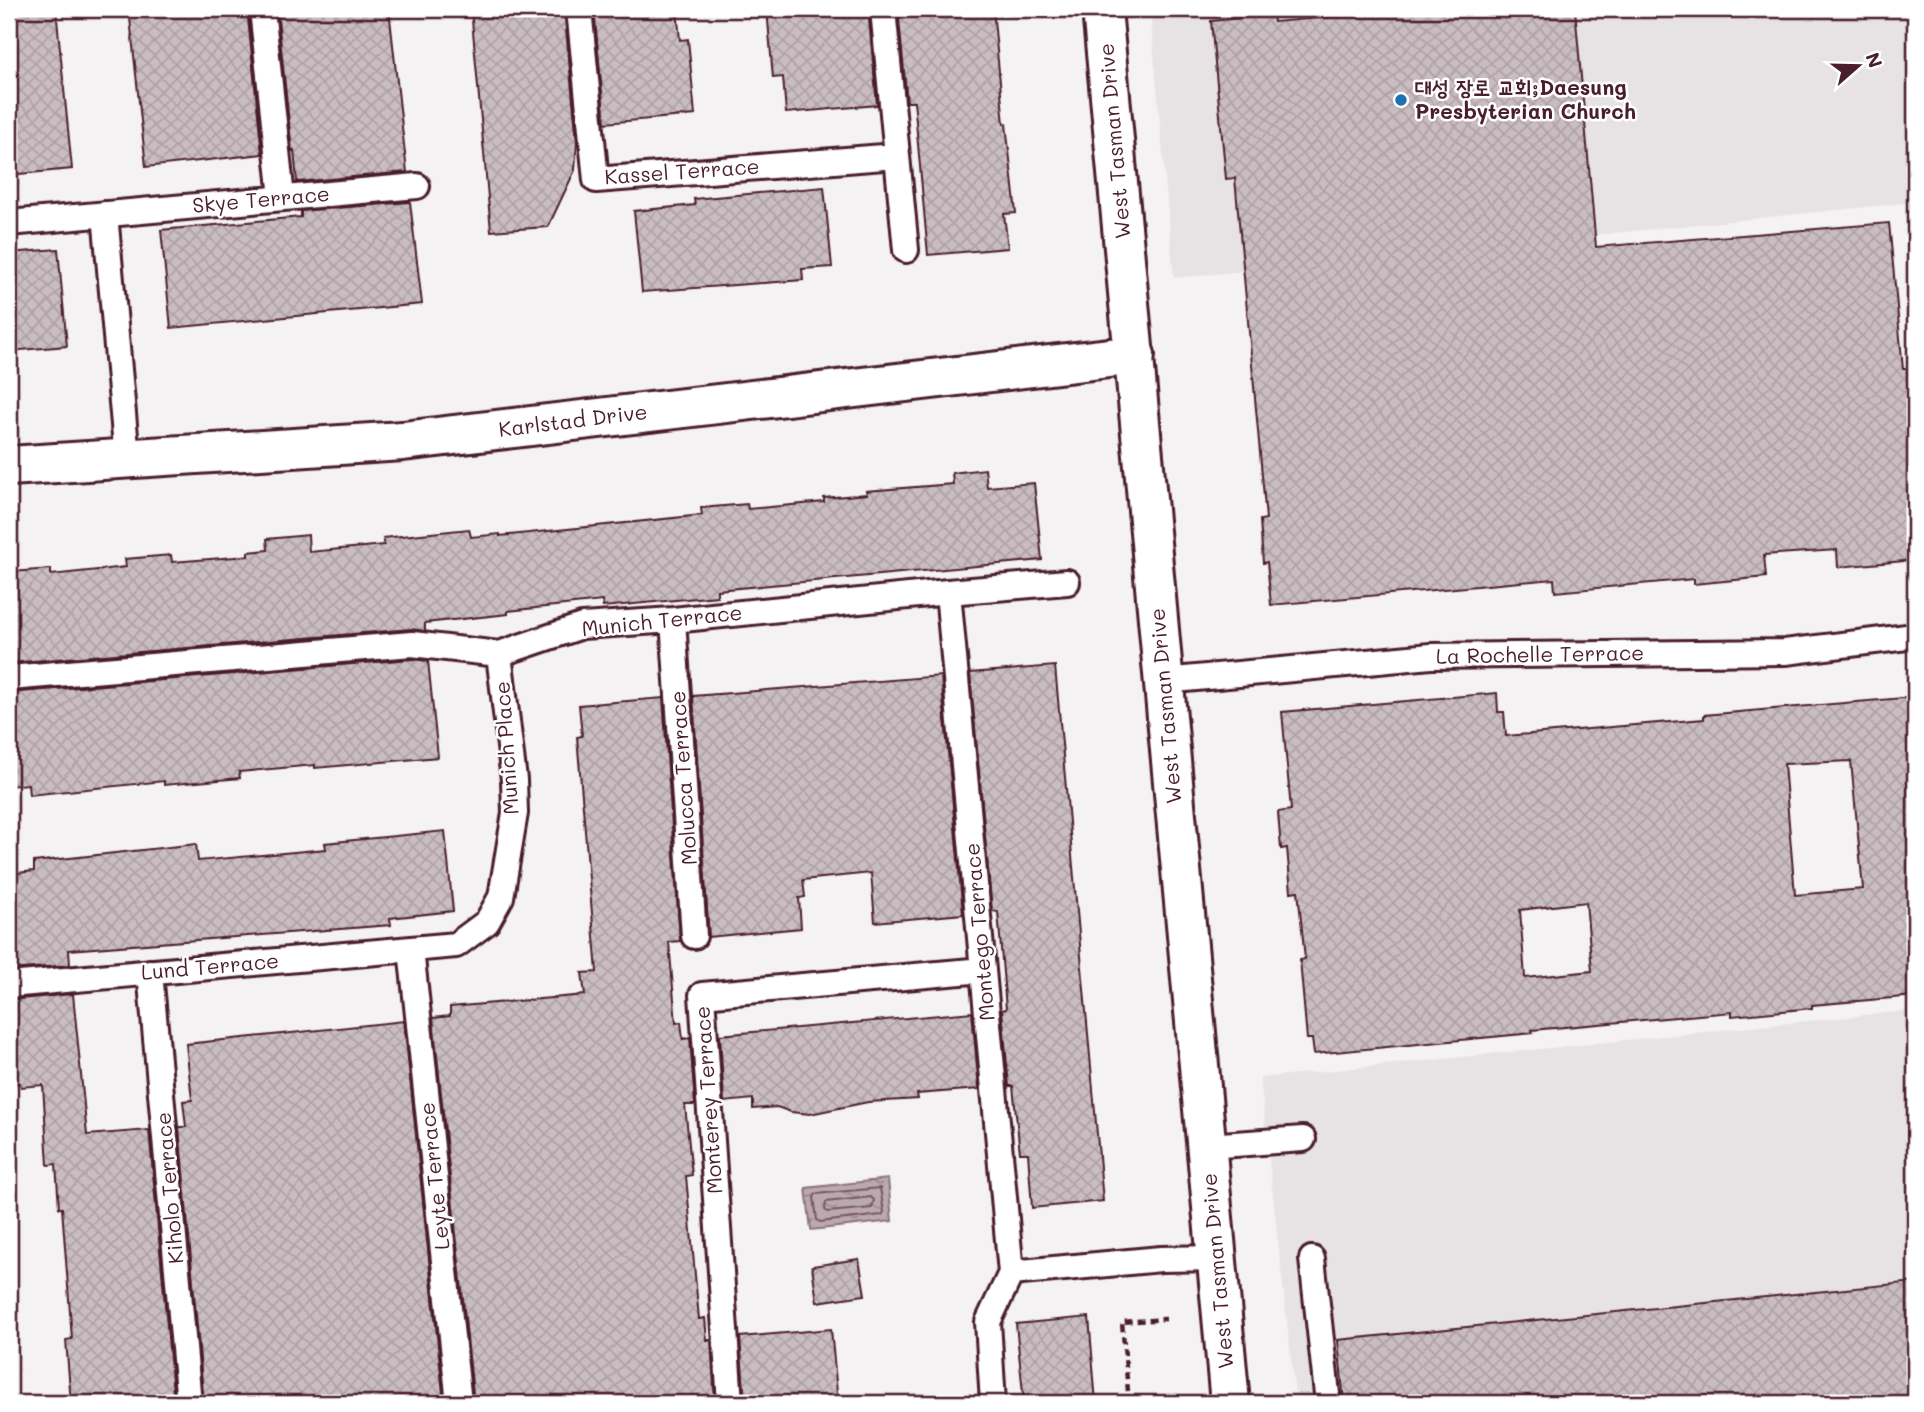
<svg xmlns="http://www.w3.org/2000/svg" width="1924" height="1412" font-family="Mali,'Poor Story',sans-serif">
	<defs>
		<pattern id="water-ripples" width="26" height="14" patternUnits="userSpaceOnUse" patternTransform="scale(1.75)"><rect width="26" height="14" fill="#baa9ae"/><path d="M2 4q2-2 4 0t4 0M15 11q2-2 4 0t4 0" fill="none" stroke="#99898e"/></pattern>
		<pattern id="building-cross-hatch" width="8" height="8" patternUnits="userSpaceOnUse" patternTransform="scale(1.75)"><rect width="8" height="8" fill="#cabdc1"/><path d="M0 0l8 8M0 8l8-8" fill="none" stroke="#afa2a6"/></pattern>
	</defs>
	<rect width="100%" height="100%" fill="#f4f2f2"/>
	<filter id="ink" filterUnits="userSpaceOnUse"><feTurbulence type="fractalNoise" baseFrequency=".0143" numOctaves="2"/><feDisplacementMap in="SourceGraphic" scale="14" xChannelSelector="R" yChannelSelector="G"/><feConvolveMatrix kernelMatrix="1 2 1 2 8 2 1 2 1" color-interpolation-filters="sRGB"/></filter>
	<g filter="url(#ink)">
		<path fill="#e7e2e3" d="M1150,9H1915V202L1174,278Z
			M1915,1010V1403H1296L1260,1078Z"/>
		<path fill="url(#water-ripples)" stroke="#8d727a" stroke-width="2" d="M888,1179L892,1221L811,1230L806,1188Z"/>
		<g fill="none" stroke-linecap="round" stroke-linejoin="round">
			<path stroke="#77565f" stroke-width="2" d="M880,1188L884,1212L882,1215L820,1222L817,1220L814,1197L816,1194Z
				M871,1197L874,1200L872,1208L828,1212L825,1210L826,1202Z"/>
		</g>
		<path fill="url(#building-cross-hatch)" stroke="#4a1f2b" stroke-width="2" fill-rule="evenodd" d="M9,9H56L72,169L9,175Z
			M129,9H247L262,154L146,167Z
			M277,9H389L407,172L297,182L294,150L292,151Z
			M471,9H564L577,142L575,170L548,227L491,231Z
			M594,9H677L680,40L688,39L695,115L605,123Z
			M767,9H868L877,105L786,113L783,77L773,78Z
			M898,9H993L1004,124H1006L1016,213L1004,214L1008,248L928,255L915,111L914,102H907Z
			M1421,9H1575L1596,247L1889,223L1903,369H1907L1915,467V560L1838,567L1837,550L1764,555L1766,577L1694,584V579L1555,592L1554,579L1271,605L1267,562L1263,563L1260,520L1266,519L1235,178L1226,179L1211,21L1273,15L1274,22Z
			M824,187L832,267L802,269L803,280L642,292L634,211L695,205L694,199Z
			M410,202L422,304L171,328L161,230L301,217V211Z
			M58,249L67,346L9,351V253Z
			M985,469L987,487L1034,483L1042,560L717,590V596L603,607L602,601L508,611V614L425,623V631L411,629L9,663V579L12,578L11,572L51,569V575L126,567L125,559L171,555L172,562L248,556V552L268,550L267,539L308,535L309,552L384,545L383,538L469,529L471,537L500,534V536L702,515L701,508L747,504L748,509L824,502V498L867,494L866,491L953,484L952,473Z
			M412,659L428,661L438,757L315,768V765L239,772L240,778L164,785V781L29,795L28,784L9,786V693Z
			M1055,666L1103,1201L1032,1208L1028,1153H1020L1013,1086H1009L1002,1010L1006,1009L998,912L992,911L970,673Z
			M941,676L963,914L875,922L871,873L803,880L805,897L799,898L801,928L709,937L693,696Z
			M1497,693L1498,712H1504L1506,736L1704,719V715L1915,697V996L1812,1005V1008L1732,1016V1012L1532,1030L1533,1033L1314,1054L1312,1039H1307L1300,960L1305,959L1298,891L1291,892L1287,848L1281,849L1278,812L1291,810L1282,712ZM1851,761L1863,889L1795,895L1784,764ZM1586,902L1592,971L1525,978L1520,910Z
			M663,698L680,941L669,942L676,1023L681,1022L683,1039L690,1038L695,1105H685L692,1175L686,1176L699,1319L705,1318L707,1340H711L715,1403H474L433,1018L450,1016V1007L585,995L582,973L597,972L577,737L582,736L579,705Z
			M445,831L453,911L390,918L391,925L69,950L70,965L9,970V874L34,871V862L196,844L198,861L326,849L325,843Z
			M73,994L87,1135L149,1130L174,1403H71L66,1340L72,1339L62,1208H59L56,1164L48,1165L43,1085L21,1087L20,1083L9,1084V1000Z
			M972,1012L979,1089L917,1094L918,1099L868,1102L810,1114L791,1112L777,1107L753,1109V1099L724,1102L720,1035Z
			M404,1021L444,1403H204L179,1127H186L183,1101L192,1100L186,1044Z
			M859,1259L865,1295L817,1302L812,1266Z
			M1915,1282V1403H1344L1338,1340Z
			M1089,1317L1096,1403H1024L1016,1324Z
			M831,1329L838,1403H745L740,1337Z"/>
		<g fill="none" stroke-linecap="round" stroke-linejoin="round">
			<defs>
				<path id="service" d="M262,9L282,198
					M579,9L596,180L896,156
					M883,9L906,250
					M105,214L127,458
					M9,223L417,186
					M948,592L1011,1273L988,1322L993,1403
					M673,620L694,936
					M9,678L412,644L499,654L582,626L673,620L948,592L1067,582
					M1164,681L1431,656L1785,652L1915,636
					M411,949L459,1403
					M150,972L189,1403
					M9,985L456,945L487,922L501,897L515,813L514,780L499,654
					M1207,1146L1303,1139
					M1312,1259L1328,1403
					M1011,1273L1161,1259L1217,1258
					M730,1403L702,995L983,970"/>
				<path id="minor" d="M9,466L403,441L1135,355"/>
				<path id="tertiary" d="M1102,9L1230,1403"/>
			</defs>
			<use href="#service" stroke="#4a1f2b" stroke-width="30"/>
			<use href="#minor" stroke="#4a1f2b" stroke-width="44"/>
			<use href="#tertiary" stroke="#4a1f2b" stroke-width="44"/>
			<path stroke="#4a1f2b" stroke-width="4.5" stroke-dasharray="7 5" stroke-linecap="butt" d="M1129,1403L1122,1322L1166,1319"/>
			<use href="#service" stroke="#fff" stroke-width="24"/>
			<use href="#minor" stroke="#fff" stroke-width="38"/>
			<use href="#tertiary" stroke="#fff" stroke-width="38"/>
		</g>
	</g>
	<circle fill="#1f6fb2" stroke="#fff" stroke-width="2.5" cx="1401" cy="100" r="7"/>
	<g text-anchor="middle" stroke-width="5" stroke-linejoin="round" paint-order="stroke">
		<g font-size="21" font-weight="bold" fill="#4a1f2b" stroke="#fff" text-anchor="start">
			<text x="1415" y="95">대성 장로 교회;Daesung<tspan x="1415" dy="24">Presbyterian Church</tspan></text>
		</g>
		<g font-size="21" fill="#4a1f2b" stroke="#fff">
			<text transform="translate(1115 141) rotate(-95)" y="7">West Tasman Drive</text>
			<text transform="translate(682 172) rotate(-4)" y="7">Kassel Terrace</text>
			<text transform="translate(261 200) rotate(-5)" y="7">Skye Terrace</text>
			<text transform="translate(573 421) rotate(-7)" y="7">Karlstad Drive</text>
			<text transform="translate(662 621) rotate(-6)" y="7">Munich Terrace</text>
			<text transform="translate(1540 655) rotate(-1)" y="7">La Rochelle Terrace</text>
			<text transform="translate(1166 706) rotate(-95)" y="7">West Tasman Drive</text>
			<text transform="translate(507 748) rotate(-94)" y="7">Munich Place</text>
			<text transform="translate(684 778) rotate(-94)" y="7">Molucca Terrace</text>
			<text transform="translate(980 932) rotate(-95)" y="7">Montego Terrace</text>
			<text transform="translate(210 967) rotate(-5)" y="7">Lund Terrace</text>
			<text transform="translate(709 1100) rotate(-94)" y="7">Monterey Terrace</text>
			<text transform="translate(435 1176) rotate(-96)" y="7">Leyte Terrace</text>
			<text transform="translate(170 1188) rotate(-95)" y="7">Kiholo Terrace</text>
			<text transform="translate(1218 1271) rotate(-95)" y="7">West Tasman Drive</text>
		</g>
	</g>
	<rect width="1924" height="1412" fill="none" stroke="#fff" stroke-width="35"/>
	<rect x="18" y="18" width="1889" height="1377" fill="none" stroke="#4a1f2b" stroke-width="2.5" filter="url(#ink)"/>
	<g transform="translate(1858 66) rotate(70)" stroke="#ffffff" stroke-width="5" paint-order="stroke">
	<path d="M0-5L12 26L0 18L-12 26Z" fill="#4a1f2b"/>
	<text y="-10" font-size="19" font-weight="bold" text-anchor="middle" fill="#4a1f2b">N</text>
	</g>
</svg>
